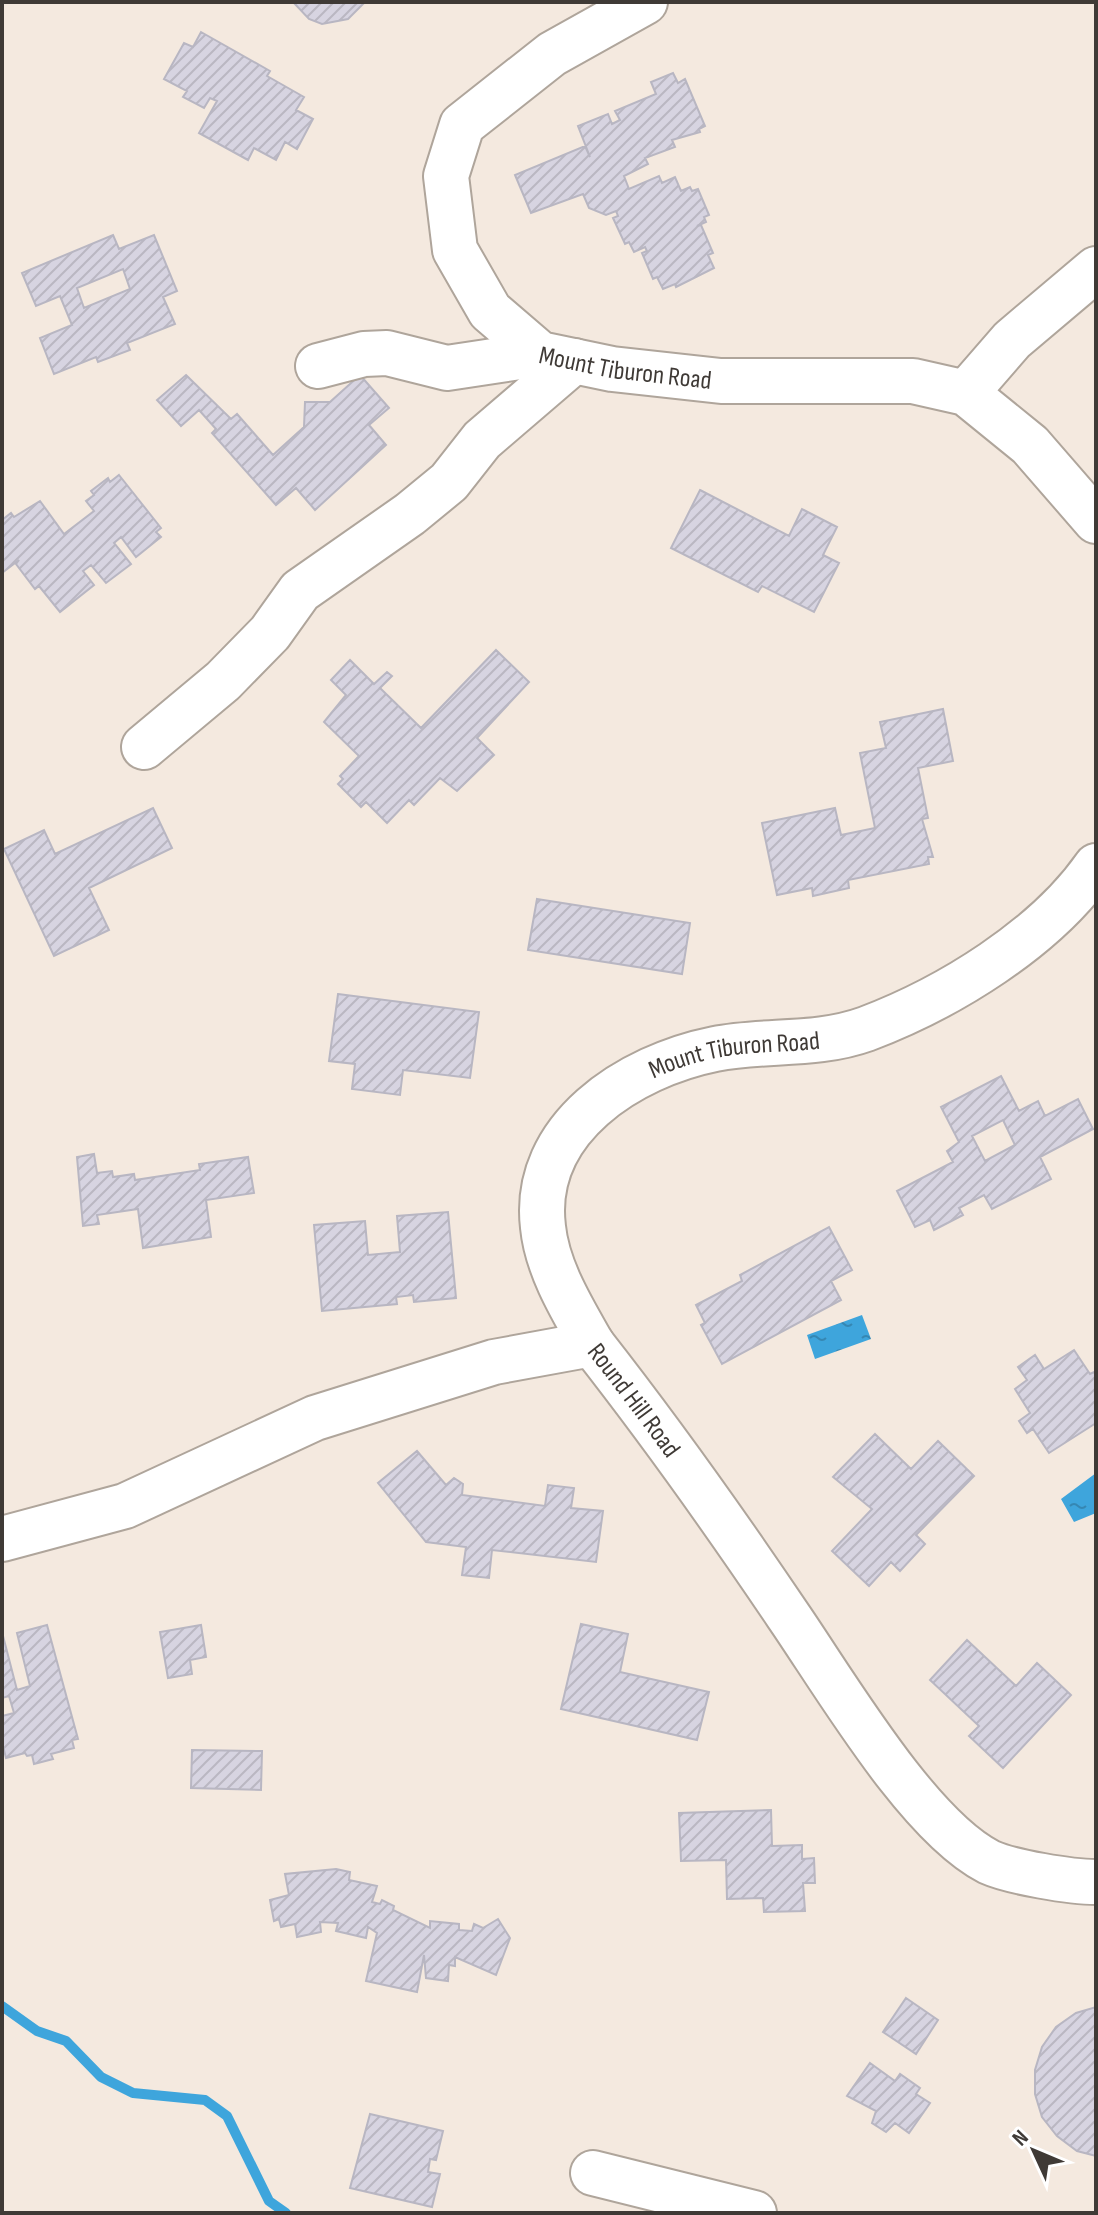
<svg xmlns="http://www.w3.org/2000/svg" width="1098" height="2215" font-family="'Sofia Sans Condensed',sans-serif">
	<defs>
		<pattern id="water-ripples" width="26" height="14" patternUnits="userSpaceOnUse" patternTransform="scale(2)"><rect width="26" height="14" fill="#3ea5dc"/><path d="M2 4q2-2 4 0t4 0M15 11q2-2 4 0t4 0" fill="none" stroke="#3587b3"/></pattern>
		<pattern id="building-hatch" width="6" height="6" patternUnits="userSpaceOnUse" patternTransform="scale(2)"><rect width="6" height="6" fill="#d7d4e1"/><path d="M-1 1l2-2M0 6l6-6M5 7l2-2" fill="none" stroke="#bab7c2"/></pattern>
	</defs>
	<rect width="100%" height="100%" fill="#f4e9df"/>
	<path fill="url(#water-ripples)" d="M862,1315L871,1339L815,1359L807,1335Z
		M1096,1473V1513L1074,1522L1061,1499Z"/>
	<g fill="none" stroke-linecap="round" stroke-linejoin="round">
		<path stroke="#3ea5dc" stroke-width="10" d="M2,2006L37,2031L66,2041L101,2077L133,2093L205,2100L227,2116L269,2201L286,2213"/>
	</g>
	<path fill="url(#building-hatch)" stroke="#b8b6c2" stroke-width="2" fill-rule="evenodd" d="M293,2H365L348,19L322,24L309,19Z
		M201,32L270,71L267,76L304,97L296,110L313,119L297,149L285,142L276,160L254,148L248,160L199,133L217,101L210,98L204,108L183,97L187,91L164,79L184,43L193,47Z
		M673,73L678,83L685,79L705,126L699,129L700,132L672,140L675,147L645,158L648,164L624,176L629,189L659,176L662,183L675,177L681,191L690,187L692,191L698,189L709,215L704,217L706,222L697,226L701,225L713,253L708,255L714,268L676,287L675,284L663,289L657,277L653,279L642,253L647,251L645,247L634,252L629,242L625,244L613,218L618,216L616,211L606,215L589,208L583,194L531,213L515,175L585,146L590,157L578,126L608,114L612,124L620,120L615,111L656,94L651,82Z
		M113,235L119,249L154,235L177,291L163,297L175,324L127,343L130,350L98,362L96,357L54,374L40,338L72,325L60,296L36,306L22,273ZM123,269L130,289L84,308L77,288Z
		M186,375L231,419L237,414L273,455L304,427L305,402H330L360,375L389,408L369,425L386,445L315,510L296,488L276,505L212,433L216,429L199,410L181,426L157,400Z
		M119,475L161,528L156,532L161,537L136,557L121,537L114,543L131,564L106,583L91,565L83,571L94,585L60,612L39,586L35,589L16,564L19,560L2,573V520L11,513L14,517L40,501L64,534L94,511L86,501L94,495L91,491L108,478L110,482Z
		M700,490L789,536L802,509L837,527L823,555L839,563L814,612L762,586L758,592L671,548Z
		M496,650L529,682L477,738L494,755L457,791L440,778L414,805L409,800L387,823L366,802L361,807L338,784L343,779L340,776L359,756L324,722L346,695L331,680L350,660L374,684L387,672L392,676L380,688L421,728Z
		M943,709L953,761L918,768L928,818L922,819L933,857H928L929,864L848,880L849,888L813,896L812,888L777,895L762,823L835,808L841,835L875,828L860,753L886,748L880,722Z
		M153,808L172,848L89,888L109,930L54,956L4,849L44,830L55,854Z
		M537,899L690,923L682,974L528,950Z
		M338,994L479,1012L470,1078L403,1070L400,1095L352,1089L355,1064L329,1061Z
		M1001,1076L1019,1111L1038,1101L1045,1116L1078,1099L1093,1129L1040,1157L1051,1179L992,1209L984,1195L959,1208L963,1215L934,1230L930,1220L915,1227L897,1191L953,1162L947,1151L959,1142L941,1107ZM1003,1120L1015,1145L985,1161L972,1136Z
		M94,1154L97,1173L112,1171L113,1177L134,1174L135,1180L200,1170L199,1164L248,1157L254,1193L206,1200L211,1237L143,1248L138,1209L97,1215L99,1224L83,1226L77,1157Z
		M448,1212L456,1298L414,1302L413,1295L396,1297L397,1304L322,1311L314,1225L365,1221L368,1255L400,1252L397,1216Z
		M829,1227L852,1270L831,1281L841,1300L722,1364L701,1325L705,1323L696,1305L742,1281L740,1275Z
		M1074,1350L1090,1374L1094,1372L1096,1376V1423L1049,1453L1033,1429L1027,1433L1019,1421L1030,1413L1015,1389L1027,1380L1018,1367L1035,1355L1044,1369Z
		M875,1434L911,1469L938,1441L974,1476L916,1535L925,1544L900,1571L891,1562L869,1586L832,1551L872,1509L833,1477Z
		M417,1451L446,1485L454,1478L463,1484L462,1495L545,1506L548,1485L574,1488L571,1508L603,1511L596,1562L492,1550L489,1578L462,1575L466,1547L426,1542L378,1483Z
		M581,1624L628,1634L620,1672L709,1692L697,1740L561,1709Z
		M47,1625L78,1739L72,1740L74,1748L51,1754L53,1759L34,1764L32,1755L27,1756L25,1753L6,1758L2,1742V1716L14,1713L9,1696L2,1698V1632L17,1690L30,1686L17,1633Z
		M201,1625L206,1657L190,1660L192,1674L168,1678L160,1632Z
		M967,1640L1016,1686L1037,1663L1071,1695L1003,1768L969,1736L979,1726L930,1680Z
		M192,1750L262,1751L261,1790L191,1788Z
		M771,1810L772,1846L802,1845V1859L814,1858L815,1883H803L805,1911L764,1912L763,1898L727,1899L726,1860L681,1861L679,1813Z
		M336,1869L350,1872L349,1880L377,1886L372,1902L380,1904L382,1900L394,1906L393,1910L430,1928V1921L459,1924V1930L472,1931L474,1924L483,1928L498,1919L510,1938L496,1975L455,1957V1966L449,1965L448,1981L426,1978L424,1955L417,1992L366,1981L377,1933L368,1927L366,1938L336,1931L338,1923L320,1922L321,1932L297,1937L295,1924L281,1927L279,1919L274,1921L270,1900L289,1895L285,1874Z
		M906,1998L938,2020L916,2054L883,2032Z
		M1096,2007V2156L1077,2151L1057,2136L1042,2117L1035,2094V2070L1042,2047L1056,2027L1076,2013Z
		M870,2063L895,2081L900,2074L920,2088L916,2094L930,2103L909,2133L895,2123L886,2132L872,2123L876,2111L847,2096Z
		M370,2114L443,2131L436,2160L430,2159L428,2172L440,2174L432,2207L350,2188Z"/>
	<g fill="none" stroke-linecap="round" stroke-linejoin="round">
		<defs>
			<g id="minor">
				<path id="s1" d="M645,2L552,54L462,125L446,176L455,250L490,311L540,354L612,369L721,381H913L966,393L1030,445L1096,521"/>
				<path d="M318,366L364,354L387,353L447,368L540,354"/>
				<path d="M966,393L1012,340L1096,269"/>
				<path d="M144,747L223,681L270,633L300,591L410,514L449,482L482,440L574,361"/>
				<path id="s2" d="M592,1344C572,1309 547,1268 543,1227C531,1128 630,1066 715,1049C765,1039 816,1047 866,1029C948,998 1045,939 1096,866"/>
				<path id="s3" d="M2,1539L125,1506L315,1418L494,1362L592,1344C661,1432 725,1522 787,1614C834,1682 917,1825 989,1862C1011,1872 1071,1882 1096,1882"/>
				<path d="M593,2173L754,2213"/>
			</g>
		</defs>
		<use href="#minor" stroke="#afa59b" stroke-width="48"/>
		<use href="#minor" stroke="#fff" stroke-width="44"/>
	</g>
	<g text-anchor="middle" stroke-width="6" stroke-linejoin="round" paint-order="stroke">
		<g font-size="26" fill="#3f3a36" stroke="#fff">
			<text dy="9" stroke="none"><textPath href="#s1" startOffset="572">Mount Tiburon Road</textPath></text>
			<text dy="9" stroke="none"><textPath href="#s2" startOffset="418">Mount Tiburon Road</textPath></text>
			<text dy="9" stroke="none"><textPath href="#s3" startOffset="694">Round Hill Road</textPath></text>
		</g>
	</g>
	<rect width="1098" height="2215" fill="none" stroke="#3f3a36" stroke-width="8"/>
	<g transform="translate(1034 2151) rotate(314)" stroke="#ffffff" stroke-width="6" paint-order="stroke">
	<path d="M0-6L14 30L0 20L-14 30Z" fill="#3f3a36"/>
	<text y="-12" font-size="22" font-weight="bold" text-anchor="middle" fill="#3f3a36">N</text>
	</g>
</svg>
